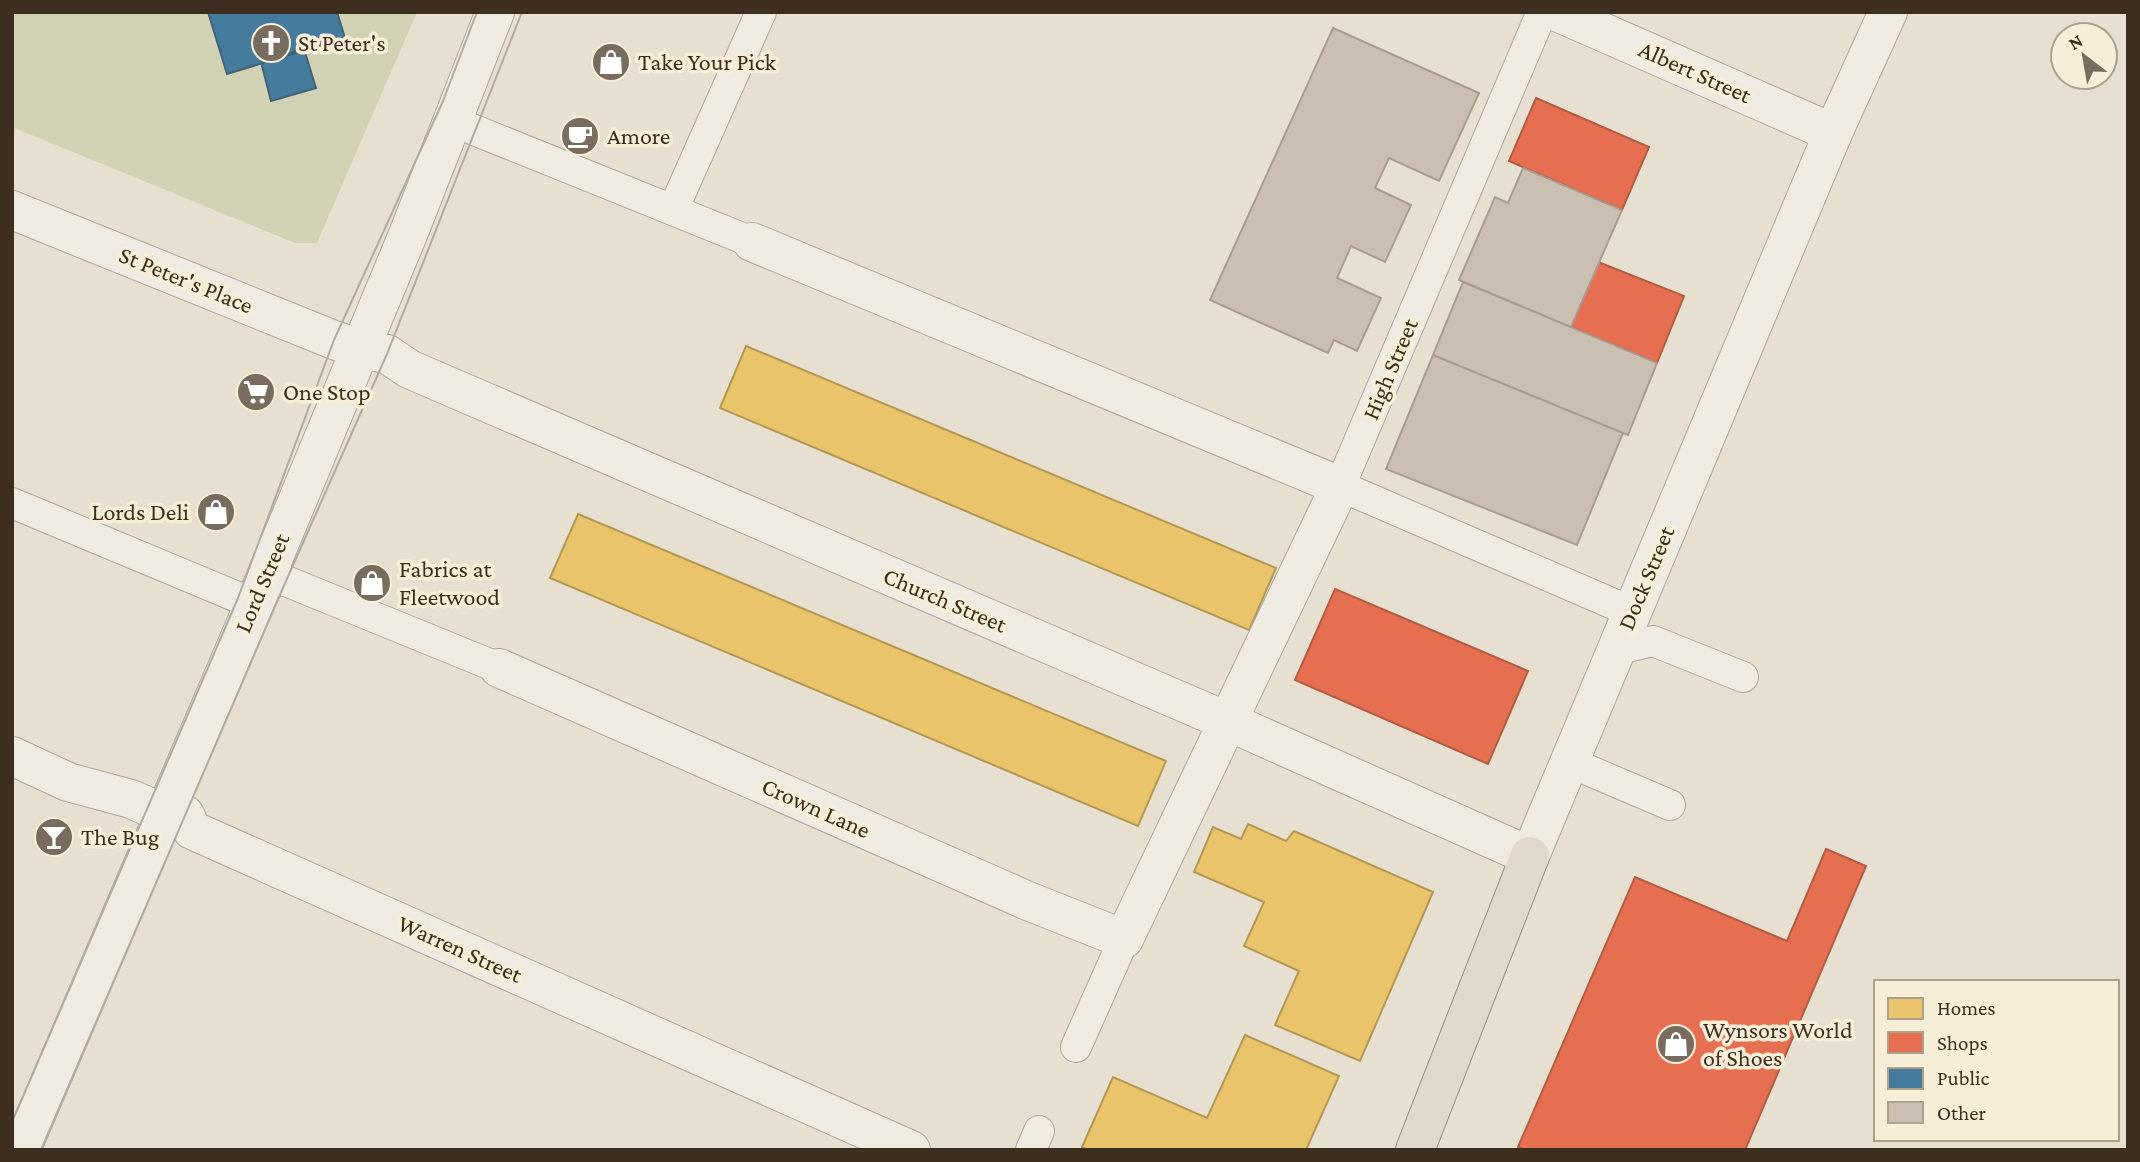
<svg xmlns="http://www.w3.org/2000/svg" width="2140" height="1162" font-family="'Crimson Pro',serif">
	<rect width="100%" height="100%" fill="#e7e0d1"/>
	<path fill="#d1d1b3" d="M12,12H417L317,243H295L12,127Z"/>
	<path fill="#e9c46a" stroke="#b59754" stroke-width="2" d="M746,346L1276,568L1249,630L720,408Z
		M578,514L1166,761L1138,826L550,578Z
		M1248,824L1286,841L1294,831L1433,892L1360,1061L1275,1025L1299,971L1244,946L1264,902L1194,872L1213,827L1241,839Z
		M1245,1035L1339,1076L1306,1150H1088L1082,1147L1113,1077L1207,1118Z"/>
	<path fill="#e76f51" stroke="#b45c42" stroke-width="2" d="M1536,98L1649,147L1622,210L1509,161Z
		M1598,262L1684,296L1657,363L1571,327Z
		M1335,589L1528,671L1488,764L1295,680Z
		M1826,849L1866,866L1745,1150H1526L1518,1147L1635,877L1787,941Z"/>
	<path fill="#457b9d" stroke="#436478" stroke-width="2" d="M208,12H337L345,38L227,74Z
		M304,49L316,88L271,101L261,62Z"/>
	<path fill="#cbbfb2" stroke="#a89c90" stroke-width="2" d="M1333,28L1479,93L1439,181L1389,158L1375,188L1411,205L1385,262L1351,246L1337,278L1381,298L1357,351L1334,340L1328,353L1210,300Z
		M1523,168L1622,210L1571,327L1459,280L1495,197L1508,203Z
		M1463,282L1657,363L1628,435L1433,355Z
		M1433,355L1623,433L1577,545L1386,469Z"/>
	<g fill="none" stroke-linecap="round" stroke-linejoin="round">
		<defs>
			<path id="service" d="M1542,12L1340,486L1632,612
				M452,121L752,242
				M673,210L761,12
				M12,503L254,604
				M264,581H286L499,668
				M1615,650L1653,641L1743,677
				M1569,762L1670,805
				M1076,1047L1124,939
				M1031,1150L1039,1131"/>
			<path id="minor" d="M1557,12L1833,133
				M12,210L334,340L360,349L387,354L409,369L1229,722L1530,856
				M499,668L1028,901L1124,939L1340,486L752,242
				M12,756L68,782L131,799L165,814L185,815L192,830L911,1150"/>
			<path id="tertiary" d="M1530,856L1833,133L1888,12
				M21,1150L264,581L409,232L495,12"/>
			<path id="trunk" d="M1415,1150L1530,856"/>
		</defs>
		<use href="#service" stroke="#ada599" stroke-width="32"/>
		<use href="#minor" stroke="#ada599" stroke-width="40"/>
		<use href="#tertiary" stroke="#ada599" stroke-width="40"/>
		<use href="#trunk" stroke="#928b80" stroke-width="40"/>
		<use href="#service" stroke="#efebe3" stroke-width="30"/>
		<use href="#minor" stroke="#efebe3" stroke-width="38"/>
		<use href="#tertiary" stroke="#efebe3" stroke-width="38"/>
		<use href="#trunk" stroke="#e0d9cb" stroke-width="38"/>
		<path stroke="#afaaa2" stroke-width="2" d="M12,1122L238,598L334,340L443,101L477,12
			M41,1150L286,581L387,354L522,12"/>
	</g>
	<defs>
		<symbol id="church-disc" viewBox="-11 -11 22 22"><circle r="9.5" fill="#786c5e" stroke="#f7eed8"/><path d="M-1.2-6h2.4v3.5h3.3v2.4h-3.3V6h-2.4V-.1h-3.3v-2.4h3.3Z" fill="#fff"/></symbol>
		<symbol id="shop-disc" viewBox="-11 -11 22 22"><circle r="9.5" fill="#786c5e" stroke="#f7eed8"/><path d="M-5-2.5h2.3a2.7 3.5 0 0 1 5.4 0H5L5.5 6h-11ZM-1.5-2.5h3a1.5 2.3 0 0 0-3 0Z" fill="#fff"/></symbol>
		<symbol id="cafe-disc" viewBox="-11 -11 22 22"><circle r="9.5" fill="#786c5e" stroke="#f7eed8"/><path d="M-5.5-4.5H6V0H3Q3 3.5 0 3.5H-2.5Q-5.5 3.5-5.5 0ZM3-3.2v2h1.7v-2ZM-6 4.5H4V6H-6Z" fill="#fff"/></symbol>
		<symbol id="supermarket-disc" viewBox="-11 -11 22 22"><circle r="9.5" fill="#786c5e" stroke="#f7eed8"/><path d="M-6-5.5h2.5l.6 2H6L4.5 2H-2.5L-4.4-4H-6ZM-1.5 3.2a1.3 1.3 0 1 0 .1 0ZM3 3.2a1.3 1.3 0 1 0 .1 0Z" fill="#fff"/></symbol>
		<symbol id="bar-disc" viewBox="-11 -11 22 22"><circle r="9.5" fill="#786c5e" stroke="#f7eed8"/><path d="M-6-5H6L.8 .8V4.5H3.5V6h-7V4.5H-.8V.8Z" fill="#fff"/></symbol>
	</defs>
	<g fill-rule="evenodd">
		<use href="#church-disc" x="249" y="21" width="44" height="44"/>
		<use href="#shop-disc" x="589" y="40" width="44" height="44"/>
		<use href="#cafe-disc" x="558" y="114" width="44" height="44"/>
		<use href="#supermarket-disc" x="234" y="370" width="44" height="44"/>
		<use href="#shop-disc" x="194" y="490" width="44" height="44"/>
		<use href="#shop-disc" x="350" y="561" width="44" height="44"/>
		<use href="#bar-disc" x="32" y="815" width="44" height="44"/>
		<use href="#shop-disc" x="1654" y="1022" width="44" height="44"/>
	</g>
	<g text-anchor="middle" stroke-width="7" stroke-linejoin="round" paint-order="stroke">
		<g font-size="24" fill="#3d2e20" stroke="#f7eed8" text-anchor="start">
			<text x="298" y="51">St Peter's</text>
			<text x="638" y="70">Take Your Pick</text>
			<text x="607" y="144">Amore</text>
			<text x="283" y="400">One Stop</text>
			<text x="189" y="520" text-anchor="end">Lords Deli</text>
			<text x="399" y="577">Fabrics at<tspan x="399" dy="28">Fleetwood</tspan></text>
			<text x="81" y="845">The Bug</text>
			<text x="1703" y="1038">Wynsors World<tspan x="1703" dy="28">of Shoes</tspan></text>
		</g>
		<g font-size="24" fill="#3d2e20" stroke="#f7eed8">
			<text transform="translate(1695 72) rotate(24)" y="8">Albert Street</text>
			<text transform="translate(186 280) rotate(22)" y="8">St Peter's Place</text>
			<text transform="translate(1390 369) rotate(-67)" y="8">High Street</text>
			<text transform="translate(1646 578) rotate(-67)" y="8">Dock Street</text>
			<text transform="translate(262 583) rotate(-67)" y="8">Lord Street</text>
			<text transform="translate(945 600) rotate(23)" y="8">Church Street</text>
			<text transform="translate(816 808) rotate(24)" y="8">Crown Lane</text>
			<text transform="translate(460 949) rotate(24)" y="8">Warren Street</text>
		</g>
	</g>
	<rect width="2140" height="1162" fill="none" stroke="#3d2e20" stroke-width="28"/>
	<rect x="1874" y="980" width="245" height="161" fill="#f7eed8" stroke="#ada18e" stroke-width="2"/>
	<rect x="1888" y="998" width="35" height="21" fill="#e9c46a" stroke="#ada18e" stroke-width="2"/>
	<text x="1937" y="1015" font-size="21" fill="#3d2e20">Homes</text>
	<rect x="1888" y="1032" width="35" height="21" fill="#e76f51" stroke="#ada18e" stroke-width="2"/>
	<text x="1937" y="1050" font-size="21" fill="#3d2e20">Shops</text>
	<rect x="1888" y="1068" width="35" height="21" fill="#457b9d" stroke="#ada18e" stroke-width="2"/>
	<text x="1937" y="1085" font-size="21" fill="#3d2e20">Public</text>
	<rect x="1888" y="1102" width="35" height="21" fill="#cbbfb2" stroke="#ada18e" stroke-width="2"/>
	<text x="1937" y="1120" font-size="21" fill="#3d2e20">Other</text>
	<g transform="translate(2084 56) rotate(329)"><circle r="33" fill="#f7eed8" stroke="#ada18e" stroke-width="2"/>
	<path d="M0-5L12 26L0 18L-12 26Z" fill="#786c5e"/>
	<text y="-10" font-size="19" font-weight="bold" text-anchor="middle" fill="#3d2e20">N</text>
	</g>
</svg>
